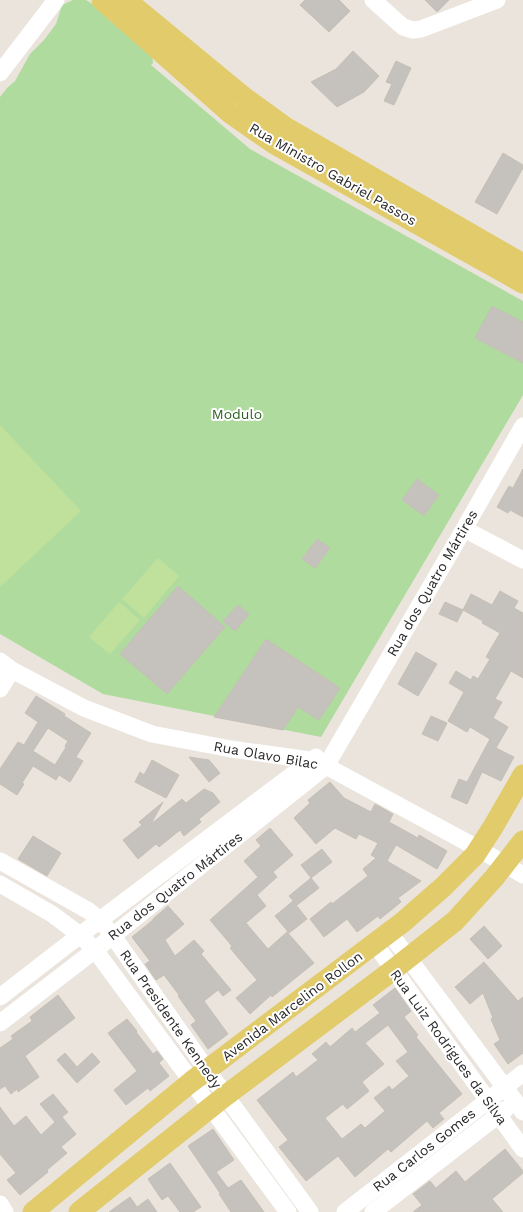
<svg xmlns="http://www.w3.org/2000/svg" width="523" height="1212" font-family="'Work Sans',sans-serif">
	<rect width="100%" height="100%" fill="#eae4dc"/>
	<path fill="#b0db9e" d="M73,0H86L98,7L111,22L146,45L152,53L153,63L151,65L250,149L523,301V395L321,737L103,694L0,634V97L7,88L15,81L30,54L44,40L56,24L62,5Z"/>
	<path fill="#c0e19b" d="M0,425L81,511L0,587Z
		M158,558L179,576L144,618L122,599Z
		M119,602L140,620L110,654L89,637Z"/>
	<path fill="#c5c1bc" stroke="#c5c0b6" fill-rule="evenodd" d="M305,0H339L350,11L329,32L300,5Z
		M425,0H449L437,12Z
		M353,51L379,76L364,92L337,107L311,82L336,69Z
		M396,61L411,68L394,105L384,101L392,84L386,82Z
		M503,153L523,165V168L497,214L475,202Z
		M492,306L523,322V363L475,338Z
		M523,469V517L510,510L508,513L497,507L509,486L513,488Z
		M417,479L439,495L424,516L402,500Z
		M317,539L330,548L315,568L302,559Z
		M178,586L225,627L167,694L120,654Z
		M500,591L518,601L514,608L523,613V678L511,671L495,699L502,702L493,718L508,727L496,748L514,757L501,781L482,772L467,804L451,797L459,779L467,782L490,739L470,727L467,732L448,721L464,692L449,683L456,671L471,680L473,676L478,679L490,659L486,657L500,633L482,623L483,621L463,610L471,594L492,605Z
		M445,602L463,610L457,622L439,614Z
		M238,605L249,614L235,631L223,621Z
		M266,639L340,688L319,720L298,707L283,730L214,717Z
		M416,652L437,664L418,696L398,684Z
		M36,696L65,714L64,716L91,733L76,757L83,761L70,782L59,775L56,780L33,766L22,783L24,784L17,795L0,784V769L18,742L24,745L38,722L25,713ZM48,728L68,741L65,746L66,747L55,765L33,751Z
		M431,716L447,723L438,741L422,734Z
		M189,757L209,760L220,773L209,782Z
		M152,760L179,775L166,798L135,782L140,772L144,775Z
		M330,782L344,798L371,812L375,804L393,814L389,822L418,838L419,835L447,851L437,869L396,845L387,861L421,881L398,898L401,902L380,919L378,916L357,932L347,919L324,937L310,919L331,902L332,904L368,876L363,869L376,858L371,855L378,843L359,834L356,839L335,828L316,844L294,818L310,803L308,800Z
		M204,789L213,793L220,802L199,819L201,822L184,836L180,830L159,847L156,844L138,859L123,840L142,825L139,822L163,802L151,824L182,799L186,803Z
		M270,828L293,855L273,872L277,877L257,895L266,906L246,923L268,949L287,932L314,963L272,997L271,995L250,1014L236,998L257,980L230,948L232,946L210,920L258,877L244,861L261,846L256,840Z
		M33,836L61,853L47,876L18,859Z
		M322,849L332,862L311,878L301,865Z
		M311,878L319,888L297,905L289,896Z
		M293,901L307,919L289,933L275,916Z
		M168,906L184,924L165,940L175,956L194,940L204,951L201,954L231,990L223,996L218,990L204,1001L228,1034L208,1049L191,1025L196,1021L178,996L179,995L164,975L156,980L145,964L150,961L132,937L153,920V919Z
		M484,926L502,946L488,959L470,939Z
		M484,962L518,1001L523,997V1053L508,1064L494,1044L500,1040L491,1019L493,1018L483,993L470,1004L455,987Z
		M395,988L411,1011L404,1017L418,1035L416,1037L462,1094L439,1113L444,1119L433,1128L427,1121L391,1152L388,1149L355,1177L338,1156L306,1181L279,1147L288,1140L257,1100L293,1072L296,1077L318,1060L312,1054L326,1042L330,1047L352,1028L355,1032L380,1013L373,1005ZM388,1025L408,1052L396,1061L409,1076L392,1090L389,1086L374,1098L385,1111L365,1128L361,1124L342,1139L325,1118L343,1104L347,1109L369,1091L362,1082L384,1064L365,1043Z
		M58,995L75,1018L25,1056L39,1077L18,1092L17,1089L11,1094L5,1086L0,1089V1048L13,1039L11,1036L32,1021L30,1017Z
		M127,1019L137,1031L136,1032L153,1054L157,1051L163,1059L159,1063L169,1076L150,1091L148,1088L126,1105L114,1090L137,1071L108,1033Z
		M65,1053L77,1067L92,1053L100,1062L77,1083L57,1060Z
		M53,1094L68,1112L62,1117L76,1134L61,1147L67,1153L47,1170L48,1172L20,1195L7,1180L16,1173L0,1154V1107L14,1126L26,1116L41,1135L55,1122L40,1104Z
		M213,1129L234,1160L216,1172L228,1188L241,1180L264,1212H231L219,1194L220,1193L188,1146Z
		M505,1149L523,1171V1173L492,1199L503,1212H413L422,1205L413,1194L430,1181L436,1188L456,1171L465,1182Z
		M170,1163L201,1207L193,1212H180L168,1196L162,1200L148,1179Z
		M130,1197L137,1207L148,1199L157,1212H109Z"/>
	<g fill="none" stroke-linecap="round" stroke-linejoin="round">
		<path stroke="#fff" stroke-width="17" d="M373,0L403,27L413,30L421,29L497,0
			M0,73L56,0
			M464,529L523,560
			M0,661L12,670L84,708L152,734L231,749L310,760L326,766L479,849L523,875
			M0,689L12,670
			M0,861L89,911L100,920L113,936L207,1070L310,1212
			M0,884L52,914L80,935L95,950L288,1212
			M389,932L523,1112
			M375,944L523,1149
			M0,997L80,935L316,757
			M0,1023L95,950L326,766L464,529L523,426
			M0,1204L5,1212
			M345,1212L523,1073
			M373,1212L506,1109"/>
		<path stroke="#e1cb6a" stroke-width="21" d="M102,0L230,113L273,143L523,283
			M126,0L245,98L285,127L523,264
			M33,1212L191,1082L403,922L443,887L475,855L493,827L523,775
			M79,1212L225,1096L393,970L455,921L494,878L523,841"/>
	</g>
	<g text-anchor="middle" stroke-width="4" stroke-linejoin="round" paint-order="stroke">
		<g font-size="14" fill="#292929" stroke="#fff">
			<text transform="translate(333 174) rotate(30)" y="5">Rua Ministro Gabriel Passos</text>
			<text transform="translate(432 583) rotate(-60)" y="5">Rua dos Quatro Mártires</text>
			<text transform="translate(266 755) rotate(10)" y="5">Rua Olavo Bilac</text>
			<text transform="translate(175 886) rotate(-38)" y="5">Rua dos Quatro Mártires</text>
			<text transform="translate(292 1006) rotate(-37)" y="5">Avenida Marcelino Rollon</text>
			<text transform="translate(171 1019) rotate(55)" y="5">Rua Presidente Kennedy</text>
			<text transform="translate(449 1047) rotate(54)" y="5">Rua Luiz Rodrigues da Silva</text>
			<text transform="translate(424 1150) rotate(-38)" y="5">Rua Carlos Gomes</text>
		</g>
		<g font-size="14" fill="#2b5e21" stroke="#fff">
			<text x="237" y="419">Modulo</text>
		</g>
	</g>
</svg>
